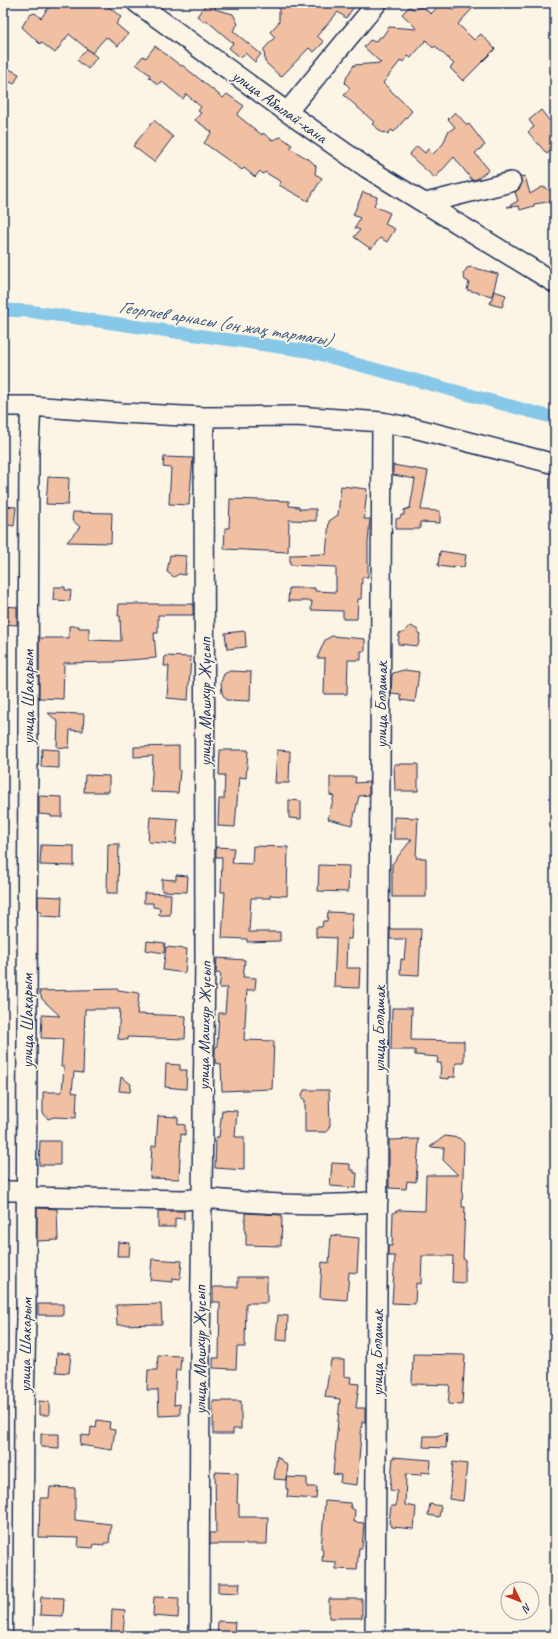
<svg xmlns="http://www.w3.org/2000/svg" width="558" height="1639" font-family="Caveat,sans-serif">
	<rect width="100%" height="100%" fill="#fcf5e5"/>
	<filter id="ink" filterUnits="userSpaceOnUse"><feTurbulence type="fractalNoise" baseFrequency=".025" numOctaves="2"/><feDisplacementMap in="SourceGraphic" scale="8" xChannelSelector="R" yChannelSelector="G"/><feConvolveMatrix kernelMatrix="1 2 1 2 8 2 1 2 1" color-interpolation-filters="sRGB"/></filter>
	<g filter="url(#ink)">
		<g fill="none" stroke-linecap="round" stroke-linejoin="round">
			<path stroke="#87c8e8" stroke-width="13" d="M3,310L28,311L308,351L555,418"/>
		</g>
		<path fill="#f1c0a2" stroke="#1b2f5e" d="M52,3H104L121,17L116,24L128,34L118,46L106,37L92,53L69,34L55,53L41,42L40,44L22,27L29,15L35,13L41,18Z
			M207,3H219L214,9L233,14L238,24L233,31L261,54L255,62L245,53L241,58L229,48L233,43L206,20L204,22L197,16Z
			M285,3H347L354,7L346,18L338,12L317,36L324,42L314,52L309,48L281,77L265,62L264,49L275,37L270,32L279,22V7Z
			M441,3H445L453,11L461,3H466L472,9L458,24L474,40L481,34L495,49L463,81L450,68L454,64L435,46L433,48L426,40L411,58L408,56L403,62L401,60L383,83L412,111L394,132L391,130L388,134L385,132L383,133L372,124L374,122L344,95L350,88L345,83L347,76L354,65L381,63L364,47L370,40L375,42L380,37H382L389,27L417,29L402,14L409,7L414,9L423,7L431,14Z
			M155,46L181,66L182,65L223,98L227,94L244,106L237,115L262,135L263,133L272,140L281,137L292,145L290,148L311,161L316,166L315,174L322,178L308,201L279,185L281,182L265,172L263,174L260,171L255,177L244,168L242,170L204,143L212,132L195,120L201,113L198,111L201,107L186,94L183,99L161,81L158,85L149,77L150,75L136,64L143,56L146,58Z
			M87,49L97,57L88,69L77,60Z
			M9,69L19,74L14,84L4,79Z
			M541,110L555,128V147L547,154L528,132L534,127L529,120Z
			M455,112L467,125L469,124L485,145L475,153L489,170L477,179L472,180L454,157L435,178L409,155L417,146L425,153L428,149L433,154L443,144L448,132L455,127L448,119Z
			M154,120L173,137L154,162L133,146Z
			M525,176L530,194L542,187L546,188L551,191H555V201L534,204V206L520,210L519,206L507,207L518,201L515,192L521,185L520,177Z
			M363,192L377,197L374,206L390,213L385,224L395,229L387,242L380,238L371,249L354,237L360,230L355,228L360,218L353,215Z
			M471,267L498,274L492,296L467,290L469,282L465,280L463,274L467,268Z
			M494,291L506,295L502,307L490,304Z
			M164,457L193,458L189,505L169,504L171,468L163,467Z
			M393,465L428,471L421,510L440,511V523L420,522V529H396V519L400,518L401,515H404V510L410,508L415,479L393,475Z
			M48,477L69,478L68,505L46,504Z
			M341,486L367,489L364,519H370L368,543V577H362L361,599H358L357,619H343V611L311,610L312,601H288L289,588H315V591L336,592V567L290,565V555L326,554L329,521L338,515Z
			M230,499L289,501V506L299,507V509H316V521L289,520L288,552L224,549L225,528H229Z
			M3,506L16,507L14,526L3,524Z
			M73,512L112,513L111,543L67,542L80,527L72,520Z
			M440,551L466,555L464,567L454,566V568L438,566Z
			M170,555L186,556L185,575L179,574L174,577L167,572Z
			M54,587H65V590H71L70,601L53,600Z
			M119,604H193V615H158V633H154L156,658L115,661V662L64,663L63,699L39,698V638H69V626H79V628H89V640L121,641L120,616H118Z
			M3,606L17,607V625L3,624Z
			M411,626L418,630V633L420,634L418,646L398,644L399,634L405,632L407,628Z
			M245,631L246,647L227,649L225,633Z
			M332,636L365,639V651H361V660H348L347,694H324L325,658H317L325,640Z
			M165,656L191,657L188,700L167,698L169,666H164Z
			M404,670L419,672L415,702L401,700V695L391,694L392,675L393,673Z
			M230,671L251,672L250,701L226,700L222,693L221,682L224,674Z
			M48,713L84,714L83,731L70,730L69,748L57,747L58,722Z
			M179,746V770H180L178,793L151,792L153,756L134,757V747Z
			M42,749L59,750V768L41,767Z
			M220,750H248L246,778L239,777L235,827L218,826L219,799H224L225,775H219Z
			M277,750L290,751L289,783H275Z
			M394,764H418V791H395Z
			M85,775L109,776V792H84Z
			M330,777H356L355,783L369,782V795L359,796L352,825L328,819L334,796L330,795Z
			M39,796L62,797V817H51V815L39,814Z
			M289,800L301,801V819L289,818Z
			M150,817L178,819L176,844L148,842Z
			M394,817L418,818L416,858H426V897H392V864L412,839H394Z
			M108,844H119L118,893H107Z
			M41,845L74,846V866L40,865Z
			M253,846L288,847L287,896L270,895V898H251L249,932H280V941L247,942V939L222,938L225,892H221L222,857H216V847L234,848L232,863L252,864Z
			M319,865L349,866L348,892L318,891Z
			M176,875L188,876L187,892L162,891V879L176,880Z
			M144,893L171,894L170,915H159L160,908L153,907V903H144Z
			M38,896L62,897L61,917L41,916V911L38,910Z
			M328,912L353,913L351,939H347L346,968H360L359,988L334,987L336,938L316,937V927H322L323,921H327Z
			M390,929H421L419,975L400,974L401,959L404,960L406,939H390Z
			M147,941L165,943L164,953L146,950Z
			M166,947L187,949L185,973L163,970Z
			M217,958L245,960L243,977L256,978L255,990H247L244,1040L274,1041L272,1089L222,1091L221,1064L215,1063V1047H217L219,1013H225L227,988H219L221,974L216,973Z
			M118,989V990L139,993L137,1014L186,1016L185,1039L128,1037V1040L118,1039L120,1009H85L83,1073L74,1072L72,1092L77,1093L76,1118L54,1117L48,1119L43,1113V1092H62L64,1067H61L63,1039L41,1038L42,1015L60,1016L42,999L39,991Z
			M392,1008H412L411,1040L464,1041V1063H456L455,1077H449V1079L440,1078L441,1063H437L438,1057L415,1055V1050H391Z
			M166,1064L180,1065V1070H187L186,1089L165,1087Z
			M121,1077L131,1084L130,1092L119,1091Z
			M304,1090H329L330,1125L327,1132H305V1100L302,1098V1095Z
			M222,1110L237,1111L235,1137H244V1170L215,1168L216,1137H219Z
			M158,1116L178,1117V1124L185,1125V1135L181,1134L179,1179L150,1178L152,1146H156Z
			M445,1136L459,1138L464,1143L462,1207H465L463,1259H465V1283L452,1282L453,1256H422L421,1284L416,1283L415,1304L392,1303L395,1256H388V1246H392L393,1213L399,1210L425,1211L426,1175H458L443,1160L444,1148L430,1147Z
			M419,1139L416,1182L407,1181L406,1189L389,1188V1140Z
			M40,1141H60V1165H39Z
			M332,1163L350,1164V1170H354V1173H357L356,1188L330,1186Z
			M37,1208L57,1209L58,1240L37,1241Z
			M158,1211H184V1219L175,1218V1227H158Z
			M245,1213L282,1215L281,1246L246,1245V1233H245Z
			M331,1235L359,1238L357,1273L349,1272L347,1300L320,1298L322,1262L329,1263Z
			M118,1242L130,1243L129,1256H117Z
			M152,1259L182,1261L180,1279L173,1278V1282L150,1280Z
			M238,1277H267V1303H246L245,1347H237L236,1369L213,1368V1358H219L220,1302H213V1287H238Z
			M38,1304H63V1315H38Z
			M161,1304L162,1324L117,1325L116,1305Z
			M278,1315L288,1316L287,1341L276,1340Z
			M57,1353L71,1354L69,1373L56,1372Z
			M413,1354L465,1355L462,1405L448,1404L450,1385L412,1384Z
			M158,1355L181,1356L180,1370H176L174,1405L180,1404V1415L159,1416L158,1390H147L148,1370H157Z
			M331,1360H344V1376L351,1377L350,1383L359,1384L356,1408H365V1422H362L357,1485L340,1483L341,1475L333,1474L340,1399L325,1397Z
			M39,1401L49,1402V1415H39Z
			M213,1401H241V1429H233V1434H213Z
			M97,1420L110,1422L109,1429L115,1430L112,1450L80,1445L81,1435L90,1436L91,1427L96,1428Z
			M447,1433L446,1448L423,1447L424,1436H436Z
			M41,1434H59V1448L41,1447Z
			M277,1456L288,1466L286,1480L274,1479Z
			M393,1457L431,1460L430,1473L421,1472V1475L406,1474L405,1505L416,1507L414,1529L392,1527L389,1523L391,1506H396L397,1491L390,1490Z
			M453,1462L467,1464L463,1501L449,1499Z
			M215,1472L238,1473L237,1503H239V1517H268L267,1544H210V1533H216Z
			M286,1477L307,1478V1487H317L316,1499L287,1497L288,1489H286Z
			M50,1487L75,1488V1520L111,1524L109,1543H104V1545L94,1544L93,1548L78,1547L79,1538L39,1537L40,1498H49Z
			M325,1501L350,1503L351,1508L355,1510L354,1522L364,1523L362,1548H359L357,1570L336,1569V1562L322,1561L323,1549L321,1548Z
			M430,1504L441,1506L439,1517L428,1515Z
			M218,1583H240L239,1593L218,1592Z
			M41,1597L64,1598L63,1616L40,1615Z
			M154,1597L179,1598L178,1618L153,1616Z
			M329,1599H362V1618H329Z
			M112,1609L125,1610L123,1635L111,1634Z
			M218,1621L235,1622L234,1636H217Z"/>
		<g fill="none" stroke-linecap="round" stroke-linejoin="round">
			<defs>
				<path id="minor" d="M137,3L287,112L367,168L555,283
					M287,112L377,3
					M426,203L511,182
					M3,406H31L122,413L204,417L296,416L382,422L414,428L555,464
					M3,1191H26
					M26,1197L184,1200C205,1197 224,1200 245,1202C286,1205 338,1206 378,1201
					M23,1636L24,1406L26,1318L29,444L31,406
					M199,1636L200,1354L205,959L204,417
					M375,1636L382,422"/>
			</defs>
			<use href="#minor" stroke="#1b2f5e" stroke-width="22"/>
			<use href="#minor" stroke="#fcf5e5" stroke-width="19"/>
		</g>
	</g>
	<g text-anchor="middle" stroke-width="3.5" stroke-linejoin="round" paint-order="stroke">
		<g font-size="17" fill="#1b2f5e" stroke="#fcf5e5">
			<text transform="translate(280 106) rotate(36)" y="6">улица Абылай-хана</text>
			<text transform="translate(28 697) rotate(-90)" y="6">улица Шакарым</text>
			<text transform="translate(205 702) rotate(-90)" y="6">улица Машхур Жусып</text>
			<text transform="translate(381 705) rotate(-90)" y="6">улица Болашак</text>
			<text transform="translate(27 1021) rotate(-90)" y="6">улица Шакарым</text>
			<text transform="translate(204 1026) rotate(-89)" y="6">улица Машхур Жусып</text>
			<text transform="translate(379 1029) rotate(-90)" y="6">улица Болашак</text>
			<text transform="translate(25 1345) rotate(-89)" y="6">улица Шакарым</text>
			<text transform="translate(200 1350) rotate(-90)" y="6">улица Машхур Жусып</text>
			<text transform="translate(377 1353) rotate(-90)" y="6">улица Болашак</text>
		</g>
		<g font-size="18" font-style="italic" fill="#365580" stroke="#fcf5e5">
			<text transform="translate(225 323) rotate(9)" y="6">Георгиев арнасы (оң жақ тармағы)</text>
		</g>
	</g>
	<rect width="558" height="1639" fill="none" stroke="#fcf5e5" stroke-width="16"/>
	<rect x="8" y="8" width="542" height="1623" fill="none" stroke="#1b2f5e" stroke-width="1.5" filter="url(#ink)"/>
	<g transform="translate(520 1601) rotate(133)"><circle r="19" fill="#fcf5e5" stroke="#a2a6af"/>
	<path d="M0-3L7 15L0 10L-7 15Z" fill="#c8321e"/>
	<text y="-6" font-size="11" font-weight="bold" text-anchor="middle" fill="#1b2f5e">N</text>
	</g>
</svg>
